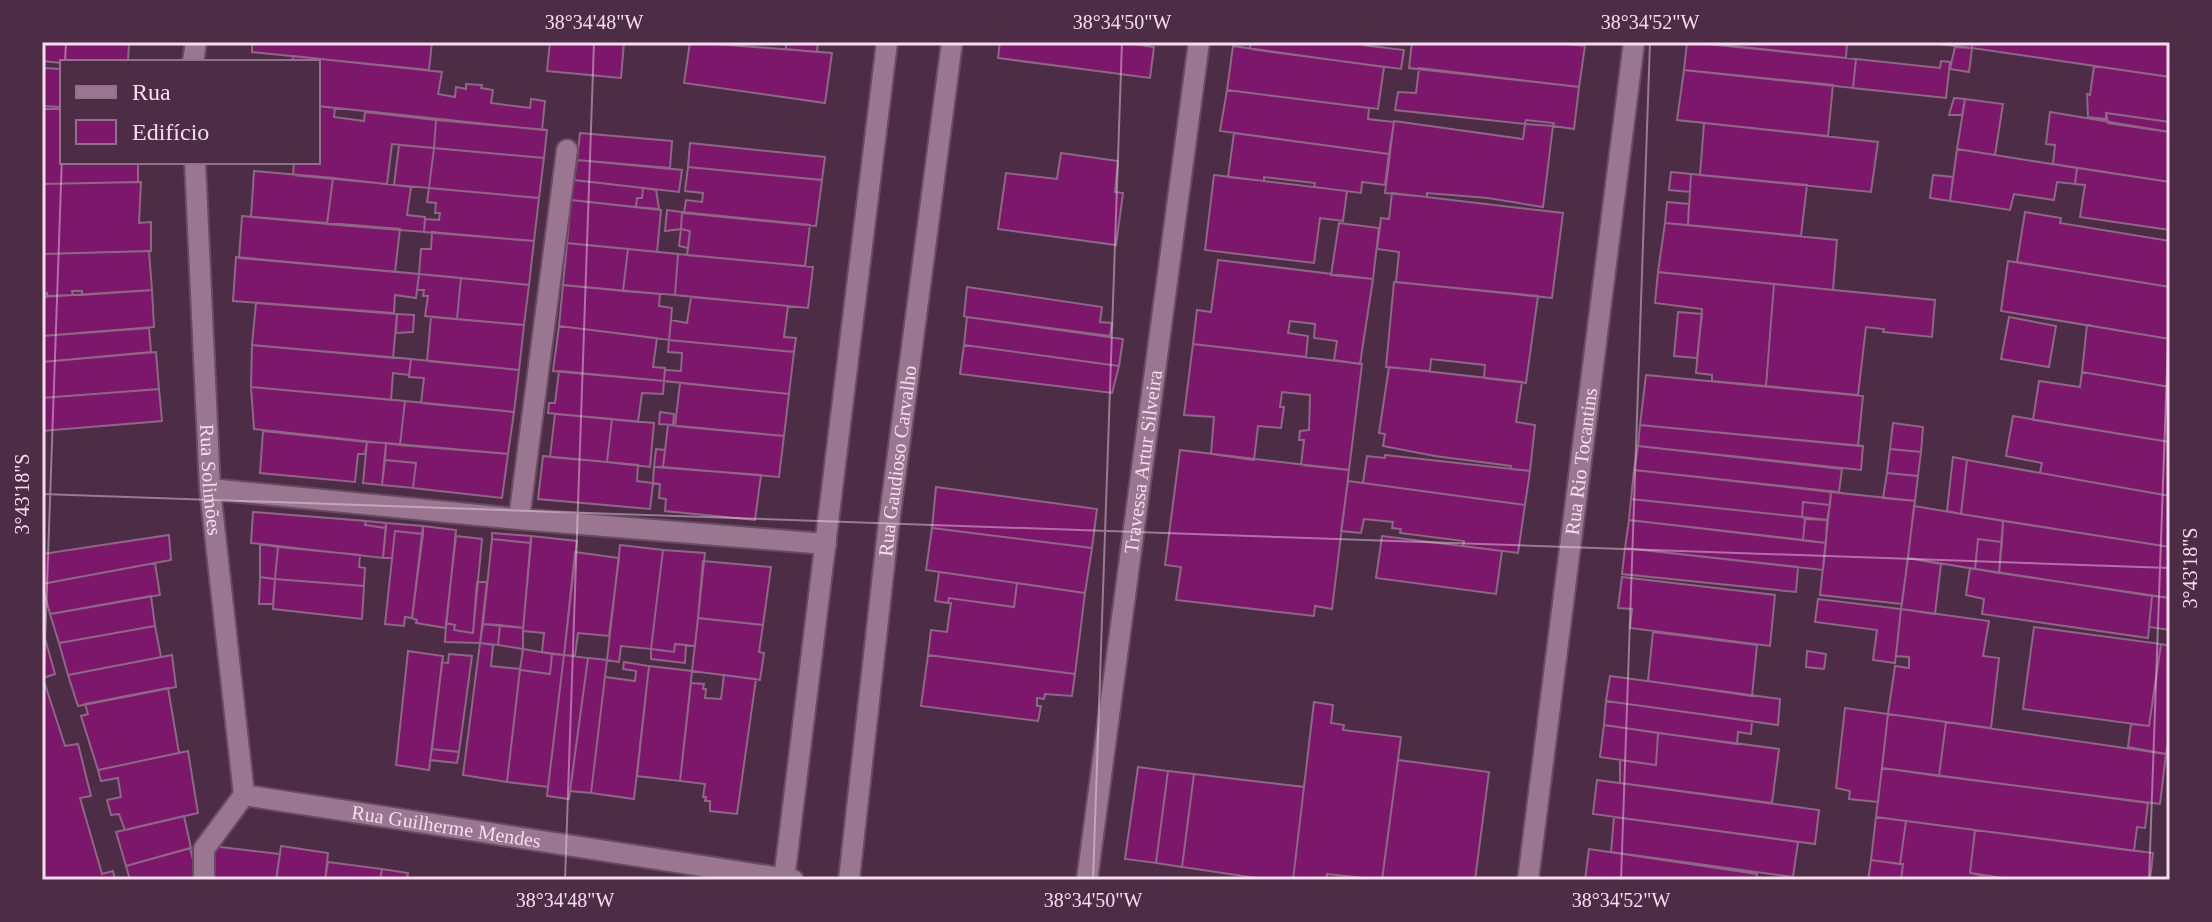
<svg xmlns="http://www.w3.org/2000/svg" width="2212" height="922" font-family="Georgia,serif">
	<rect width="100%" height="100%" fill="#4d2c45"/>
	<path fill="#7c176b" stroke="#8d6884" stroke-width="2" d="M42,42H129L128,62L62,63L42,61Z
		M252,42H432L429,70L252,52Z
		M550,42H624L621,78L547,71Z
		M690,42L832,53L825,103L684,83Z
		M765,42H818L817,52L786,49V44Z
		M1000,42H1118L1154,47L1150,78L998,58Z
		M1118,42H1150L1149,46Z
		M1251,42H1363V45L1404,50L1401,69L1250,49Z
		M1412,42H1549L1585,46L1579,87L1409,68Z
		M1687,42L1856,59L1853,88L1684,70Z
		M1694,42H1847L1846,58Z
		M1920,42H1973L1972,48Z
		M1973,42H2170V77L1972,48Z
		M1233,46L1384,67L1378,109L1227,90Z
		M1955,47L1972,48L1969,72L1950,69Z
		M293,56L442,72L438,94L455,97L456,87L466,89V84L482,85L481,88L493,90L491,103L530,108L531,99L545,101L542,130L318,106V62H292Z
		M1856,59L1940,68L1941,61L1950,62L1946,98L1853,88Z
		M2094,66L2170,77V122L2106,113V119L2088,117L2087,94L2090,95Z
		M42,68L62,69V107L42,106Z
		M1419,68L1579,87L1574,129L1553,126L1554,123L1526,120L1525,124L1395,110L1398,92L1416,93Z
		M1684,70L1833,85L1828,136L1677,120Z
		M1227,90L1369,108L1368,119L1394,122L1389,154L1220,131Z
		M1954,98L1965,99L1962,115H1949Z
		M1965,99L2003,104L1995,155L1957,149Z
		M318,106L335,108L334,117L364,121L365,112L436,120L434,148L392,144L387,184L293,175L294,162H318Z
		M42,109H62V162H138V182L42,184Z
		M2050,112L2170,132V182L2053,164L2055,145L2046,144Z
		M2106,113L2170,122V132L2108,123Z
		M436,120L547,130L544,158L434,148Z
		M1394,121L1523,139L1525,124L1553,126L1543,207L1488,198L1427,193V197L1385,193Z
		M1704,123L1878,142L1871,192L1700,175Z
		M580,133L672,141L670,168L577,160Z
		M1234,133L1389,154L1385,185L1362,182L1361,193L1314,187L1315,183L1264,177V181L1228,177Z
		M690,143L825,157L822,180L688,167Z
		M399,145L434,148L429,188L394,185Z
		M434,148L544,158L539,198L429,188Z
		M1957,149L2077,168L2075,184L2057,182L2054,200L2014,194L2010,210L1950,201Z
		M1061,153L1118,161L1115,192L1123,193L1116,245L998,229L1006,173L1057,179Z
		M577,160L682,170L679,192L574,180Z
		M688,167L822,180L816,226L684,213L686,200L702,202L703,193L685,191Z
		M2077,168L2170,182V230L2080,217L2085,185L2075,184Z
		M254,171L333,178L327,224L251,217Z
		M1671,172L1691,174L1690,192L1669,190Z
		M1691,174L1807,185L1801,236L1688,225Z
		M1214,175L1347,191L1343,221L1320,218L1314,263L1205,250Z
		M1933,175L1953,177L1950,201L1930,198Z
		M333,178L411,187L407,215L425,217L424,232L327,224Z
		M574,180L643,188L642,198H637L636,207L571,200Z
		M141,182L139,223L151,222V251L42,254V184Z
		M429,188L539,198L534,241L424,232L425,219L439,220L440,213H435L436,203L427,202Z
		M643,188L656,190L659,209L636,207L637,198H642Z
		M1392,193L1563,213L1552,298L1396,282L1399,252L1377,249L1381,218L1389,219Z
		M571,200L661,210L657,252L567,243Z
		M1667,202L1689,204L1688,225L1665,223Z
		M667,210L682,212L681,229L665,231Z
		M682,212L810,225L805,266L687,255L690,231L681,229Z
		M2025,212L2061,218L2060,223L2170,241V287L2017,262Z
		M242,216L400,229L395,272L239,258Z
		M1339,223L1379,228L1373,279L1331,275Z
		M1665,223L1837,240L1833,290L1658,272Z
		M681,229L690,231L688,248L679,246Z
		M432,232L534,241L529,285L419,274L421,249H431Z
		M567,243L628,249L623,291L563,285Z
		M628,249L678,254L675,295L623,291Z
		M149,251L152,290L82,295V291H72L73,295L47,296V293L42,294V254Z
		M678,254L813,267L808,308L675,295Z
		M236,257L419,274L416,298L395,295L394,313L233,301Z
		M1218,260L1373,279L1360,364L1334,360L1337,341L1314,338L1315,324L1290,321L1288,333L1308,336L1306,357L1193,344L1197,310L1211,312Z
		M2008,261L2170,287V339L2001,311Z
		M1658,272L1774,284L1766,386L1712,381V375L1696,373L1702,309L1655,303Z
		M419,274L461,278L457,319L425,316L428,296H423L424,290H417Z
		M461,278L529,285L524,325L457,319Z
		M1394,282L1538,296L1526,383L1484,378L1485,365L1431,359L1430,371L1386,367Z
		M1774,284L1935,300L1932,337L1883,332L1884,329L1866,327L1858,395L1766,386Z
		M563,285L660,294L659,306L672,308L669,340L559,326Z
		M967,287L1102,307L1100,322L1112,323L1110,336L967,317L964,316Z
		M152,290L154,327L42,336V297Z
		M691,297L788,306L784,337L796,338L794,352L669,340L671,320L687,323Z
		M256,303L397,314L393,358L252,345Z
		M1678,312L1702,314L1697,358L1674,356Z
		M397,314L414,315L413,332L396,333Z
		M431,317L524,325L519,370L427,361Z
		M967,317L1123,339L1119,366L964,345Z
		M2009,317L2056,326L2049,367L2001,359Z
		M2087,325L2170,339V387L2082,372Z
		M559,326L657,338L653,367L665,368L664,381L553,371Z
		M149,328L151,352L42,362V336Z
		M669,340L794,352L789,394L664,381L665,370L681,371L682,353L668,352Z
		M1193,344L1362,364L1349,470L1301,465L1304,440H1299L1300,431L1309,430L1310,395L1282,392L1280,407H1284L1281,428L1258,426L1254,460L1211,454L1214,417L1184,415Z
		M252,345L411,359L409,375L393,373L391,400L251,387Z
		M964,345L1119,366L1112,393L960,374Z
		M156,352L159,389L42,398V362Z
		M411,359L519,370L514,412L421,403L424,378L409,377Z
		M1389,367L1522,382L1516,422L1535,425L1530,471L1511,469V466L1435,456L1383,446L1385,434L1379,433Z
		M559,371L664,381L663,394L642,393L638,422L548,413L549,403H555Z
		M2082,372L2170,387V442L2033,420L2039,381L2080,387Z
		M1646,375L1863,396L1858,446L1640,425Z
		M680,383L789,394L784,436L675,426Z
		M251,387L405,401L400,445L254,429Z
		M159,389L162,421L42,431V398Z
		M405,401L514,412L508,454L400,445Z
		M660,412L674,414L673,425L659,424Z
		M555,414L612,419L607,462L550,457Z
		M2013,416L2170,442V496L2040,473L2042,463L2006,456Z
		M612,419L654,423L650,467L607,462Z
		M1893,423L1923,427L1921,452L1890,449Z
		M668,425L784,436L779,477L663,467Z
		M1640,425L1863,446L1861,470L1638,446Z
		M263,431L367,442L365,454H358L355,482L260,473Z
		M367,442L386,443L382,485L363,483Z
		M386,443L508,454L502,498L413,488L416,463L385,460Z
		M1638,446L1842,469L1839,492L1634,470Z
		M656,449L665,450L663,467H654Z
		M1890,449L1921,452L1918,476L1887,473Z
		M1180,450L1349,470L1332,609L1315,606L1314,616L1176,600L1181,567L1165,565Z
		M1385,455L1530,471L1525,505L1363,483L1367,456L1385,458Z
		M543,456L638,465L637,481L653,483L650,509L538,499Z
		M1953,457L1967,460L1961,514L1947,511Z
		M385,460L416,463L413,488L382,485Z
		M1967,460L2170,496V547L1961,514Z
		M654,467L761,475L755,520L665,511L666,499L659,498L660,484L653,483Z
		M1634,470L1831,492L1830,505L1803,502L1802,517L1631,499Z
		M1887,473L1918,476L1915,501L1883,498Z
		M1348,481L1525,505L1518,553L1463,546L1464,541L1400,533L1401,529L1392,528L1393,522L1364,519L1361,533L1341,531Z
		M936,487L1097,509L1092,548L932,528Z
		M1831,492L1915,501L1902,604L1820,595Z
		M1631,499L1802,517L1805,519L1803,540L1629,520Z
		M1803,502L1830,505L1827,520L1802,517Z
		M1914,506L2003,521L2002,542L1978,539L1975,569L1908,558Z
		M253,512L366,521L365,525L386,528L383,558L251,543Z
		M1805,519L1827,520L1826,543L1803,540Z
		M1629,520L1826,543L1823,570L1625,548Z
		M366,521L386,523V528L365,525Z
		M2003,521L2170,547V598L1999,573Z
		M386,523L423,526V534L395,531L392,558H383Z
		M423,526L456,530L446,628L416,623L417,620L412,618Z
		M932,528L1092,548L1085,593L926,570Z
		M395,531L423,534L412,618L405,617L404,626L385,624Z
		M492,533L531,536V543L492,539Z
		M169,535L171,560L42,584V554Z
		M456,536L482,539L473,633L454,630L455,625L446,623Z
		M531,536L577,541L564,655L542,652L544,633L523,631Z
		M1382,536L1502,551L1496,594L1376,578Z
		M492,539L531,543L523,628L483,624Z
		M1978,539L2002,542L1999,573L1975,569Z
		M260,544L278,547L275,579L260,577Z
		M620,545L663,550L651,649L621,646L619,662L607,660Z
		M278,547L360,555L359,567L365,568L364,586L275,579Z
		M1625,548L1798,567L1796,592L1622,574Z
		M663,550L705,553L695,646L675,644L674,652L651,649Z
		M575,552L619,558L609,636L578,633L575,656L564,655Z
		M1908,558L1941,564L1935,614L1901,609Z
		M703,561L771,567L763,625L698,618Z
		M155,563L160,595L50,614L42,584Z
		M1970,568L2152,596L2148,638L1982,614L1984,599L1966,595Z
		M939,572L1017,583L1014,607L949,598L948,603L935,601Z
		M260,577L275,579L273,604H259Z
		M1622,577L1775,595L1770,646L1630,628L1632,609L1618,608Z
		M275,579L364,586L362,619L273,609Z
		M477,582H487L480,643L445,642L446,623L455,625L454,630L473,633Z
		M1017,583L1085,593L1075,674L928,655L931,630L947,632L951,603H948L949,598L1014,607Z
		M151,596L155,626L59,643L50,614Z
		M2152,596L2170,598V630L2149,627Z
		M1818,599L1901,609L1895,663L1873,660L1877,630L1815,622Z
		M1901,609L1989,621L1983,656L1999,658L1991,728L1888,714L1895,666L1909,668V657L1896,656Z
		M698,618L763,625L759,652L764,653L760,680L692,671Z
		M483,624L500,625L498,645L480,643Z
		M500,625L523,628V649L498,645Z
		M155,626L161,657L68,675L59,643Z
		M2034,627L2161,644L2149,726L2023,709Z
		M42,628L55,674L43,678L65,746L78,744L91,796L80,798L102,874L113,871L115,880H42Z
		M1653,632L1757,645L1752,696L1648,681Z
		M480,643L493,645L491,666L520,669L507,782L463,775Z
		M675,644L686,645L685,663L651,659V649L674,652Z
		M2161,644L2170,646V726L2166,754L2128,747L2131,724L2149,726Z
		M523,649L552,654L550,674L520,670Z
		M408,651L443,656L429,770L396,765Z
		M1807,651L1826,654L1824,669L1806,667Z
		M449,654L472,656L459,752L432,749L442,662L448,663Z
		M552,654L564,655L548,787L507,782L520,670L550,674Z
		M172,655L176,687L78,706L68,675Z
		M564,655L588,658L569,799L547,796Z
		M928,655L1075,674L1072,696L1045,694L1044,699L1037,698V706H1041L1038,721L921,706Z
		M588,658L607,660L591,793L570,791Z
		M624,662L649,666L634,799L591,793L605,677L635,681L636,671L623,669Z
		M649,666L692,671L680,781L637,776Z
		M724,675L756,679L737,814L710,811V801H705L706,797H703L705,784L680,781L691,683L704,684L703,689H706L705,698L721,699Z
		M1610,676L1780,699L1778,725L1606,701Z
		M168,688L179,753L98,770L81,716L88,714L85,704Z
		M1606,701L1752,721L1751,734L1738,732L1737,744L1604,725Z
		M1314,702L1333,705L1331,723L1344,725L1343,730L1401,737L1382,880L1327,874L1326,880H1293Z
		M1845,708L1888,714L1878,802L1849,799L1850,791L1836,788Z
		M1888,714L1946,722L1939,776L1882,768Z
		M1946,722L2166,754L2160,804L1939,776Z
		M1604,725L1658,733L1656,765L1600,757Z
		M1658,733L1779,749L1772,803L1620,783V760L1656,765Z
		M432,749L459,752L457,763L430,760Z
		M188,751L198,813L125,830L119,814L111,815L107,800L121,797L118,778L101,781L98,770Z
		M1398,760L1489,772L1475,880H1382Z
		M1138,767L1168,771L1156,863L1125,859Z
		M1882,768L2148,803L2145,828L2137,827L2134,851L1876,817Z
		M1168,771L1194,774L1182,867L1156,863Z
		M1194,774L1304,787L1293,880H1270L1182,867Z
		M1597,780L1819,810L1815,844L1593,814Z
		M184,816L191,848L126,866L116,832Z
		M1614,817L1798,842L1793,877L1611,852Z
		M1876,817L1906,821L1900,864L1871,860Z
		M1906,821L1975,830L1970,873L1980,875L1979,880H1901L1903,864H1900Z
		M1975,830L2153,853L2150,880H2017L1970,873Z
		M212,846L280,854L276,880H214Z
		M281,846L328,853L325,880H276Z
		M190,848L198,879L130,880L126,866Z
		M1589,849L1757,874L1756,880H1585Z
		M1871,860L1903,864L1901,880H1868Z
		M328,862L382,869L380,880H325Z
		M382,869L408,873L407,880H380Z
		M1980,875L2017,880H1979Z"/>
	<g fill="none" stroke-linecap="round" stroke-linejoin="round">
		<defs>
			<path id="lane" d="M204,880V849L244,795"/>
			<g id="street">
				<path d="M193,62L196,42"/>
				<path id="s1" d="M195,162L210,489L244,795L793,880"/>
				<path d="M210,489L519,519L826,544"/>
				<path d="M519,519L567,150"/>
				<path d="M784,880L887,42"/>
				<path id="s2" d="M849,880L888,530L952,42"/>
				<path id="s3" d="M1087,880L1199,42"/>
				<path id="s4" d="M1528,880L1634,42"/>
			</g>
		</defs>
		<use href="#lane" stroke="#684c61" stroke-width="24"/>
		<use href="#street" stroke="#684c61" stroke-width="24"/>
		<use href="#lane" stroke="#9b7691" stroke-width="20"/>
		<use href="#street" stroke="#9b7691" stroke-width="20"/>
	</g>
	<path fill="none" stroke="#f4deed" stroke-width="2" stroke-opacity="0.45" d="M2148,42L2170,43M65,62L66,42M42,494L2170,568M42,729L62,156M565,880L594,42M1093,880L1122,42M1621,880L1650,42M2149,880L2170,285"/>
	<g text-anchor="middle" stroke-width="7" stroke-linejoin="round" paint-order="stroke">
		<g font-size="20" fill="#f4deed" stroke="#4d2c45">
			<text dy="7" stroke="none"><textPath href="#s2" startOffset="422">Rua Gaudioso Carvalho</textPath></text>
			<text dy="7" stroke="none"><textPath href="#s3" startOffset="422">Travessa Artur Silveira</textPath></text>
			<text dy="7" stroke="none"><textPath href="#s4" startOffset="422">Rua Rio Tocantins</textPath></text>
			<text dy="7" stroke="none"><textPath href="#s1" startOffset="318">Rua Solimões</textPath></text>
			<text dy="7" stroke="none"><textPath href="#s1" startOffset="840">Rua Guilherme Mendes</textPath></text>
		</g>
	</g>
	<rect width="2212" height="922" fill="none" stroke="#4d2c45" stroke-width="88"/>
	<rect x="60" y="60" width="260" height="104" fill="#4d2c45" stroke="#907388" stroke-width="2"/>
	<rect x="76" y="86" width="40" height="12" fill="#9b7691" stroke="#907388" stroke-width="2"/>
	<text x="132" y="100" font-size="24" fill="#f4deed">Rua</text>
	<rect x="76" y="120" width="40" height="24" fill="#7c176b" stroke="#907388" stroke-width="2"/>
	<text x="132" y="140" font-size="24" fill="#f4deed">Edifício</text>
	<rect x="44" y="44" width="2124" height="834" fill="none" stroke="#f4deed" stroke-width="3"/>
	<g font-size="20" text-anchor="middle" fill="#f4deed">
		<text x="594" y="29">38°34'48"W</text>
		<text x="1122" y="29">38°34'50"W</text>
		<text x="1650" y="29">38°34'52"W</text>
		<text transform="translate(22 494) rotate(-90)" y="7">3°43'18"S</text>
		<text transform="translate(2190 568) rotate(-90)" y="7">3°43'18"S</text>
		<text x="565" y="907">38°34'48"W</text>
		<text x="1093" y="907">38°34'50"W</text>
		<text x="1621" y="907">38°34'52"W</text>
	</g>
</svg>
